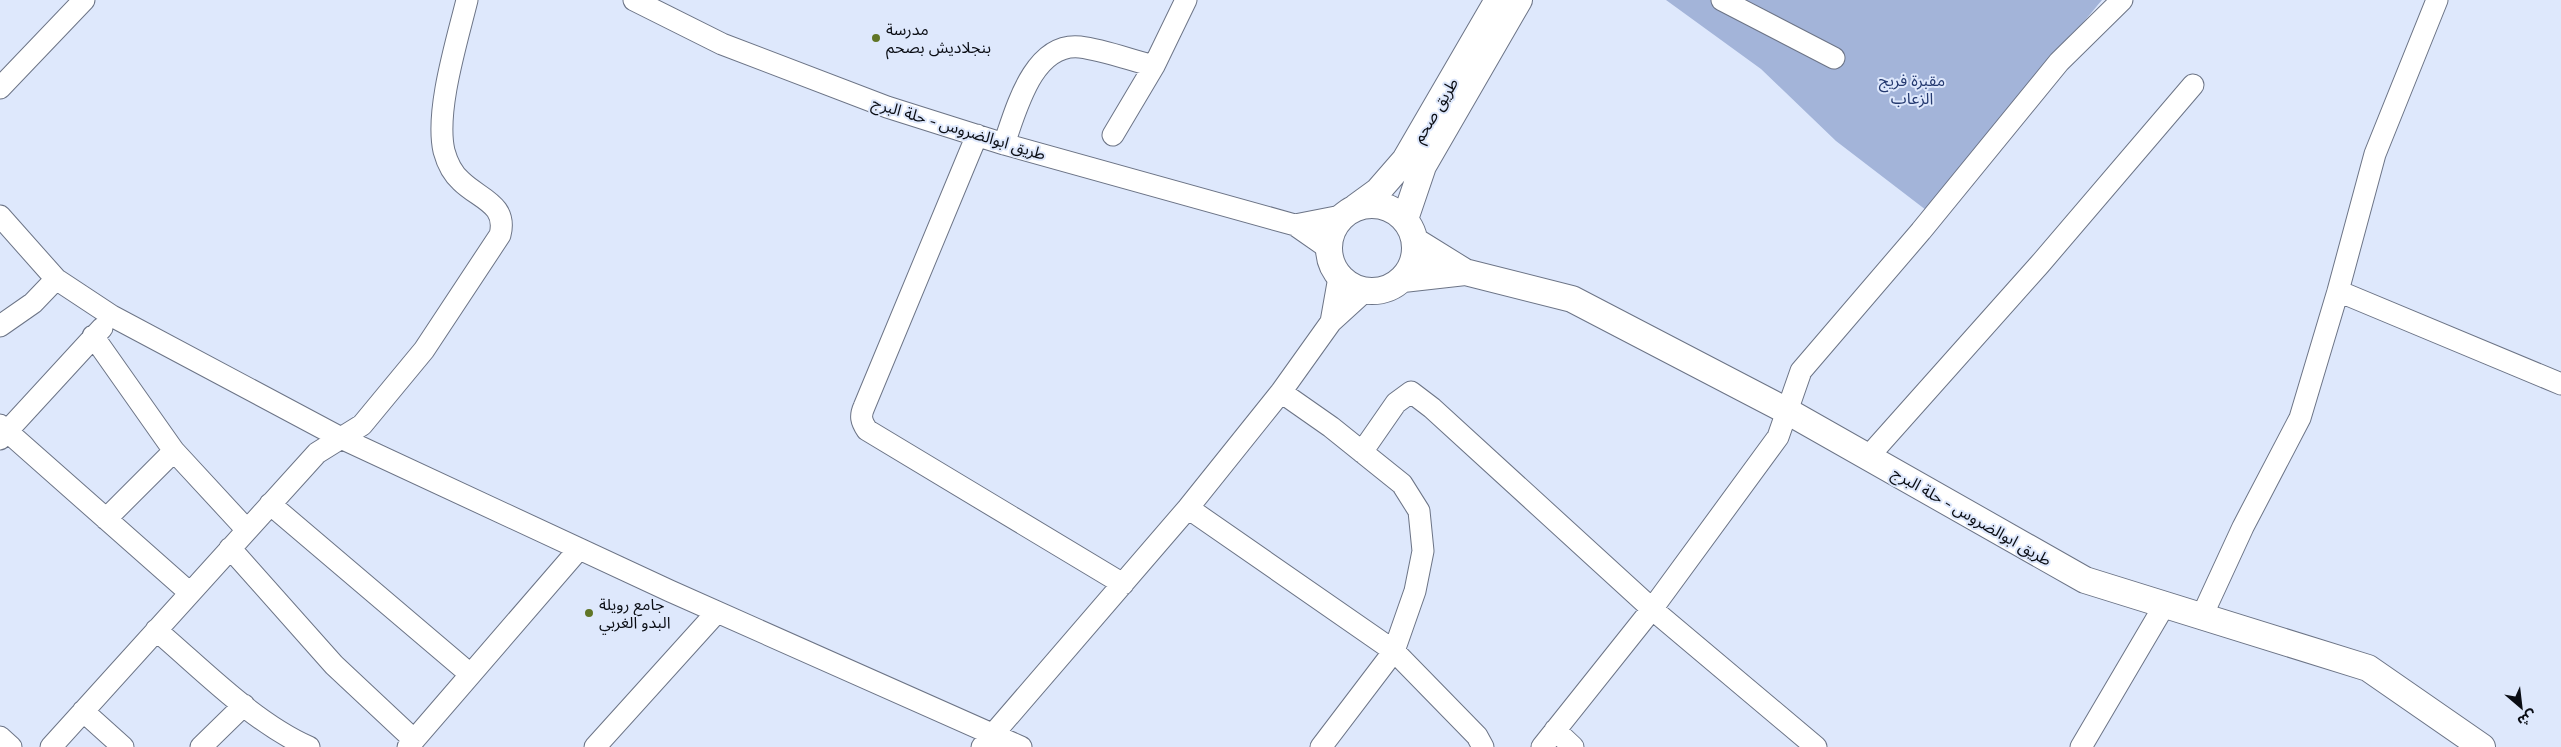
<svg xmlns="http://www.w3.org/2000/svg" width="2561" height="747" font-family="'Space Grotesk','Noto Sans Arabic',sans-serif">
	<rect width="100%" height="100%" fill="#dee8fc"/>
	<path fill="#a3b4d9" d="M1666,0H2102L1926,210L1836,141L1761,69Z"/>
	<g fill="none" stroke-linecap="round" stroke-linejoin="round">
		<defs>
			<path id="minor" d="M634,0L722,44L887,107L1004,144L1295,225L1328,248
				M1722,0L1834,58
				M0,88L84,0
				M977,135L864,407C860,416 861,421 867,430L1123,584
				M1113,135L1154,66L1186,0
				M1004,144C1016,110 1033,42 1080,47C1104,50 1130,60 1154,66
				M0,216L56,279L112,316L341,438L670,591L1021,747
				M1295,225L1341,216
				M2338,291L2561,384
				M1331,322L1339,277
				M0,326L33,303L56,279
				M93,336L174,451L247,530
				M1281,392L1331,427L1402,484L1419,511L1423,551L1415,591L1394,651L1321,747
				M0,425L190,593
				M0,439L102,328
				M1362,452L1396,403L1411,392L1432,408L1652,609L1816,747
				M1868,457L2040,264L2193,85
				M270,504L470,674
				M1188,508L1394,651L1477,736L1483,747
				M106,519L174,451
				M230,548L334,665L414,740
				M2201,618L2243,527L2300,418L2338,291L2375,154L2437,0
				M156,630C202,669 254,723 309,747
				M83,711L123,747
				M1555,730L1573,747
				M0,737L11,747
				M51,747L317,453L362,425L424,350L500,235C508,204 479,199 461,181C453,174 447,162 444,151C435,111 457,41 467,0
				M201,747L244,705
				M408,747L579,549
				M595,747L717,612
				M982,747L1188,508L1281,392L1331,322L1365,291
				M1542,747L1652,609L1778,437L1801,371L1921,231L2059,62L2122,0
				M2081,747L2164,606"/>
			<path id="major" d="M1329 248a43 43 0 1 1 86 0a43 43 0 1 1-86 0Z
				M1356,207L1378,191L1405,160L1498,0
				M1405,219L1423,166L1519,0
				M1415,241L1465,272
				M1403,279L1465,272L1572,299L1787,411L2085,580L2368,668L2482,747"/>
		</defs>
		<use href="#minor" stroke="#6c7486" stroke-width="23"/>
		<use href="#major" stroke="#6c7486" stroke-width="28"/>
		<use href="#minor" stroke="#fff" stroke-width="21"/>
		<use href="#major" stroke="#fff" stroke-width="26"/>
	</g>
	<g fill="#607526" stroke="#dee8fc" stroke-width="2">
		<circle cx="876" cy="38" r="5"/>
		<circle cx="589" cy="613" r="5"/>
	</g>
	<g text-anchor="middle" stroke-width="4" stroke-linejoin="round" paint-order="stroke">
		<g font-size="16" fill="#0a0d14" stroke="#dee8fc" text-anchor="start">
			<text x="886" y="35">مدرسة<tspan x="886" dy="18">بنجلاديش بصحم</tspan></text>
			<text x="599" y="610">جامع رويلة<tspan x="599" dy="18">البدو الغربي</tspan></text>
		</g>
		<g font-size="16" fill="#253a70" stroke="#dee8fc">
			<text x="1912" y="86">مقبرة فريج<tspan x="1912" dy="18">الزعاب</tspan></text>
		</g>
		<g font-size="16" fill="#0a0d14" stroke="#dee8fc">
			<text transform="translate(1435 110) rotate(-59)" y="6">طريق صحم</text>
			<text transform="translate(959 128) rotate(17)" y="6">طريق ابوالضروس - حلة البرج</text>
			<text transform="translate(1972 516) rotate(30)" y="6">طريق ابوالضروس - حلة البرج</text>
		</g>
	</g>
	<g transform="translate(2521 707) rotate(152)" stroke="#dee8fc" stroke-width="4" paint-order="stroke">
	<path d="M0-4L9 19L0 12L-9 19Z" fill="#0a0d14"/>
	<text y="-8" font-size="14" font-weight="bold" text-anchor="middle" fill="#0a0d14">ش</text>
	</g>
</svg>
